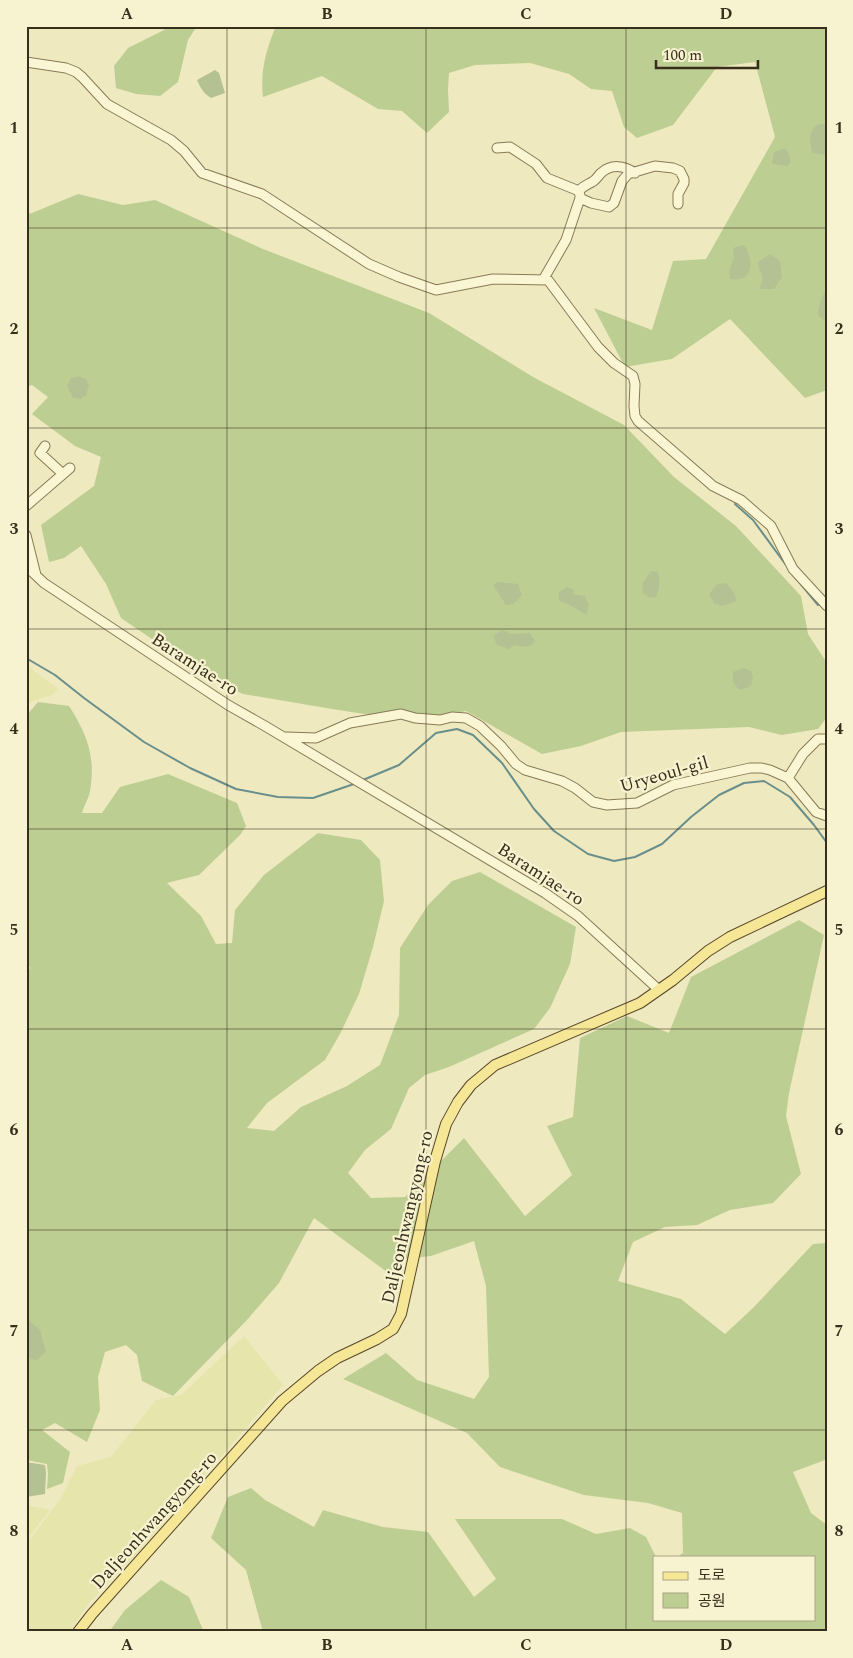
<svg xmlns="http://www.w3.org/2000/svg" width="853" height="1658" font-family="Spectral,'Noto Sans KR',serif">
	<rect width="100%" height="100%" fill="#efe9bf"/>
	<path fill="#e5e5ac" d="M26,665L58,689L52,695L26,703Z
		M244,1336L283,1385L141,1549L89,1603L69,1632H26V1545L61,1498L77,1466L111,1457L156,1400L181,1395Z
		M26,1505L50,1510L26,1540Z"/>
	<path fill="#bdce93" d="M166,26H197L188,40L178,82L160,96L136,94L116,88L114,66L128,48L164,30Z
		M276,26H827V390L805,398L730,319L672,359L625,367L594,308L652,330L673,261L706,259L775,137L755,62L717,67L673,125L637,138L624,127L612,91L591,89L569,74L530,63L475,65L449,73L448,90L449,112L427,133L402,111L378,109L322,76L263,97C260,71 266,50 276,26Z
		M78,194L123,205L155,200L263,249L429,313L533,377L624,425L674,477L736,526L801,596L808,634L827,663V717L818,729L782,735L749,727L621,732L581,746L542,754L466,711L416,722L332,709L243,694L212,680L121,618L106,584L81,546L64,558L49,562L41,525L94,486L101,457L75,446L32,414L48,397L32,385L26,387V214L32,213Z
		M38,702L69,706C87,734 96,757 90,791C89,798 84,805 82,813H102L120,787L168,774L237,803L246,826L240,835L199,875L167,883L201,916L216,944L232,943L235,910L264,875L318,833L361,840L380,860L384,901L373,947L359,994L340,1034L325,1060L267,1103L247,1128L274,1131L301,1107L347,1086L380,1065L399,1015L400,948L428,905L452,881L480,872L576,927L570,964L550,1008L534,1029L449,1067L425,1075L409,1088L391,1129L365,1150L348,1173L371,1198L405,1197L464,1138L525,1216L572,1175L547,1126L573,1117L580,1038L627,1016L669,1033L691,977L799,920L824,935L789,1093L786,1116L801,1174L773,1203L730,1210L697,1225L665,1227L633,1242L618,1281L681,1299L725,1334L753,1308L813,1244L827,1243V1461L825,1460L793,1472L811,1513L827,1525V1632H263L246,1570L211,1538L228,1497L251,1488L265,1500L314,1527L323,1510L383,1527L428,1532L474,1597L496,1579L455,1519H562L596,1534L630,1528L646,1537L656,1557H654V1619H814V1557H677L683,1553L682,1513L648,1503L584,1495L500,1467L467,1433L343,1379L386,1353L417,1380L474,1399L489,1377L486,1286L474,1241L431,1256L403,1259L391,1275L314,1218L279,1283L246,1321L173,1396L142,1381L137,1355L126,1345L105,1352L98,1377L100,1410L87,1442L55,1423L42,1430L70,1452L63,1483L47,1489L48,1474L47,1464L26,1460V973L30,968L26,961V716Z
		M161,1580L189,1597L204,1632H109L125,1610Z"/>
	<path fill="#b4c293" d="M215,70L219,73L225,93L211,98C204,94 200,87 197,80Z
		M819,124H827V155L812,153C810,141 807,131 819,124Z
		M786,148L789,155L791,162L787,166L772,164L774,152Z
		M744,245C754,260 754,283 730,279L729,272L734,257L733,248Z
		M770,254L780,261L782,277L774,289H759C767,276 759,274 758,262Z
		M827,289V319L823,320L818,315C819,305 821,297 827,289Z
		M78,376L86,379L89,385L86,395L81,399L73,398L67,386L70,379Z
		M651,571L658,572C660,581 660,588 656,597L649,598L643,593L642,584Z
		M498,582L518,584L522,595L513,604L506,605L493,585Z
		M726,583L734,593L737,601L722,606L714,603L709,594L717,584Z
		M567,587L574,590L573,594L585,596L589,605L586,614C576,610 570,603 559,601V592Z
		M502,630L511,634L530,633L535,641L532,645L523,647L514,645L509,649L497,645L493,636Z
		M743,668L751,671L753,676L752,684L747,688L739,690L733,682V672Z
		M26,1318L40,1330L46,1352L37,1360L31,1359L26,1352Z
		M26,1462L45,1465L46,1473L45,1494L26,1497Z"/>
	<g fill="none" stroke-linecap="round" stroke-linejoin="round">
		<path stroke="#698f8c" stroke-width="2" d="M735,504L753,520L786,565
			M795,577L818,605
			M26,658L55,675L84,698L144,742L190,768L236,789L278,797L313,798L354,784
			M363,780L399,765L436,733L457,729L473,735L502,763L534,809L554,831L588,854L614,861L635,857L662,844L691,817L719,795L744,783L764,781L790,797L814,825L827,843"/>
		<defs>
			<path id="minor" d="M26,62L66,68L76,72L82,77L107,104L171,140L184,151L202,173L262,194L369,264L399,277L436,290L493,279L548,280L598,347L614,363L633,376L635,384L634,406L635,416L638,421L713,486L741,500L771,526L793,569L827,606
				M497,148L510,147L536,164L547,178L579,191
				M580,196L579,191C583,186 587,185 592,182C596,180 598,176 601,173C611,164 624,165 635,173
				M543,280L566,240L580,198L591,203L609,207L614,203L622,181L628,174L655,166L673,168L680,171L684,179V183L678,194V204
				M45,446L40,453L63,474
				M26,506L70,468
				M26,535L36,575
				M26,566L44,583L228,705L265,726L545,893L578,916L659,990
				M286,737L316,738L350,723L401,714L415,718L440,720L452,717L466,718L480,726L501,746L516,764L525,770L562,781L575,788L593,802L607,805L637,803L673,785L750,768H762L770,770L788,778L816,812L827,816
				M788,778L803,754L818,739H827"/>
			<path id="major" d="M78,1632L92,1614L282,1401L318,1371L337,1358L377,1339L393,1329L401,1314L435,1161L446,1124L458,1102L471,1085L495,1065L640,1003L673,980L708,951L730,937L827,891"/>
		</defs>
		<use href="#minor" stroke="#897a57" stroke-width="11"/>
		<use href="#major" stroke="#56462b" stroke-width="12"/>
		<use href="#minor" stroke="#faf5d3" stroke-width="9"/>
		<use href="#major" stroke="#f5e795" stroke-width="10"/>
	</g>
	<path fill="none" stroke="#382e1c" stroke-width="1" stroke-opacity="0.55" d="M227,26V1632M426,26V1632M626,26V1632M26,228H827M26,428H827M26,629H827M26,829H827M26,1029H827M26,1230H827M26,1430H827"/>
	<g text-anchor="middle" stroke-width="4.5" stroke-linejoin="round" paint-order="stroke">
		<g font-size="18" fill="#382e1c" stroke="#f7f2cf">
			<text transform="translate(195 664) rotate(33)" y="6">Baramjae-ro</text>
			<text transform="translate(664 774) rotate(-16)" y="6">Uryeoul-gil</text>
			<text transform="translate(541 874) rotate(33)" y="6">Baramjae-ro</text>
			<text transform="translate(407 1217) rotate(-77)" y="6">Daljeonhwangyong-ro</text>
			<text transform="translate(154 1520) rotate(-48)" y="6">Daljeonhwangyong-ro</text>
		</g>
	</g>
	<rect width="853" height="1658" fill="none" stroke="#f7f2cf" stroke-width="55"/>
	<rect x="653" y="1556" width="162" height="65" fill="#f7f2cf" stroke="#aba487"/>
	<rect x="663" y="1572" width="25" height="8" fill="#f5e795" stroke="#aba487"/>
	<text x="698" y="1580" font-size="15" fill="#382e1c">도로</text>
	<rect x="663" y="1593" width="25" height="15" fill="#bdce93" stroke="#aba487"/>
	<text x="698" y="1606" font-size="15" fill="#382e1c">공원</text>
	<path d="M656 60v8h102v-8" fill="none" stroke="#382e1c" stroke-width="2.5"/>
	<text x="663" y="60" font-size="15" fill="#382e1c" stroke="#f7f2cf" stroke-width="4" paint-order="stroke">100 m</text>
	<rect x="28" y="28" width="798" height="1602" fill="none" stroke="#382e1c" stroke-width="2"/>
	<g font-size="16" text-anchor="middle" font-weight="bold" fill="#382e1c">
		<text x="127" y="19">A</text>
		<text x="327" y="19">B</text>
		<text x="526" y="19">C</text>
		<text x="726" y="19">D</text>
		<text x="14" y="133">1</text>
		<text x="839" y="133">1</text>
		<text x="14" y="334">2</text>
		<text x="839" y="334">2</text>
		<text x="14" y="534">3</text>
		<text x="839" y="534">3</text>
		<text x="14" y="734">4</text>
		<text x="839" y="734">4</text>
		<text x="14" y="935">5</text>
		<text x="839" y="935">5</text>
		<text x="14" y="1135">6</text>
		<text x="839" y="1135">6</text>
		<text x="14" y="1336">7</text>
		<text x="839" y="1336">7</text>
		<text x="14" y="1536">8</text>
		<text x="839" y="1536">8</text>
		<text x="127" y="1650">A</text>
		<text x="327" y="1650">B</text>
		<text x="526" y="1650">C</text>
		<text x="726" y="1650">D</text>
	</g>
</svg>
